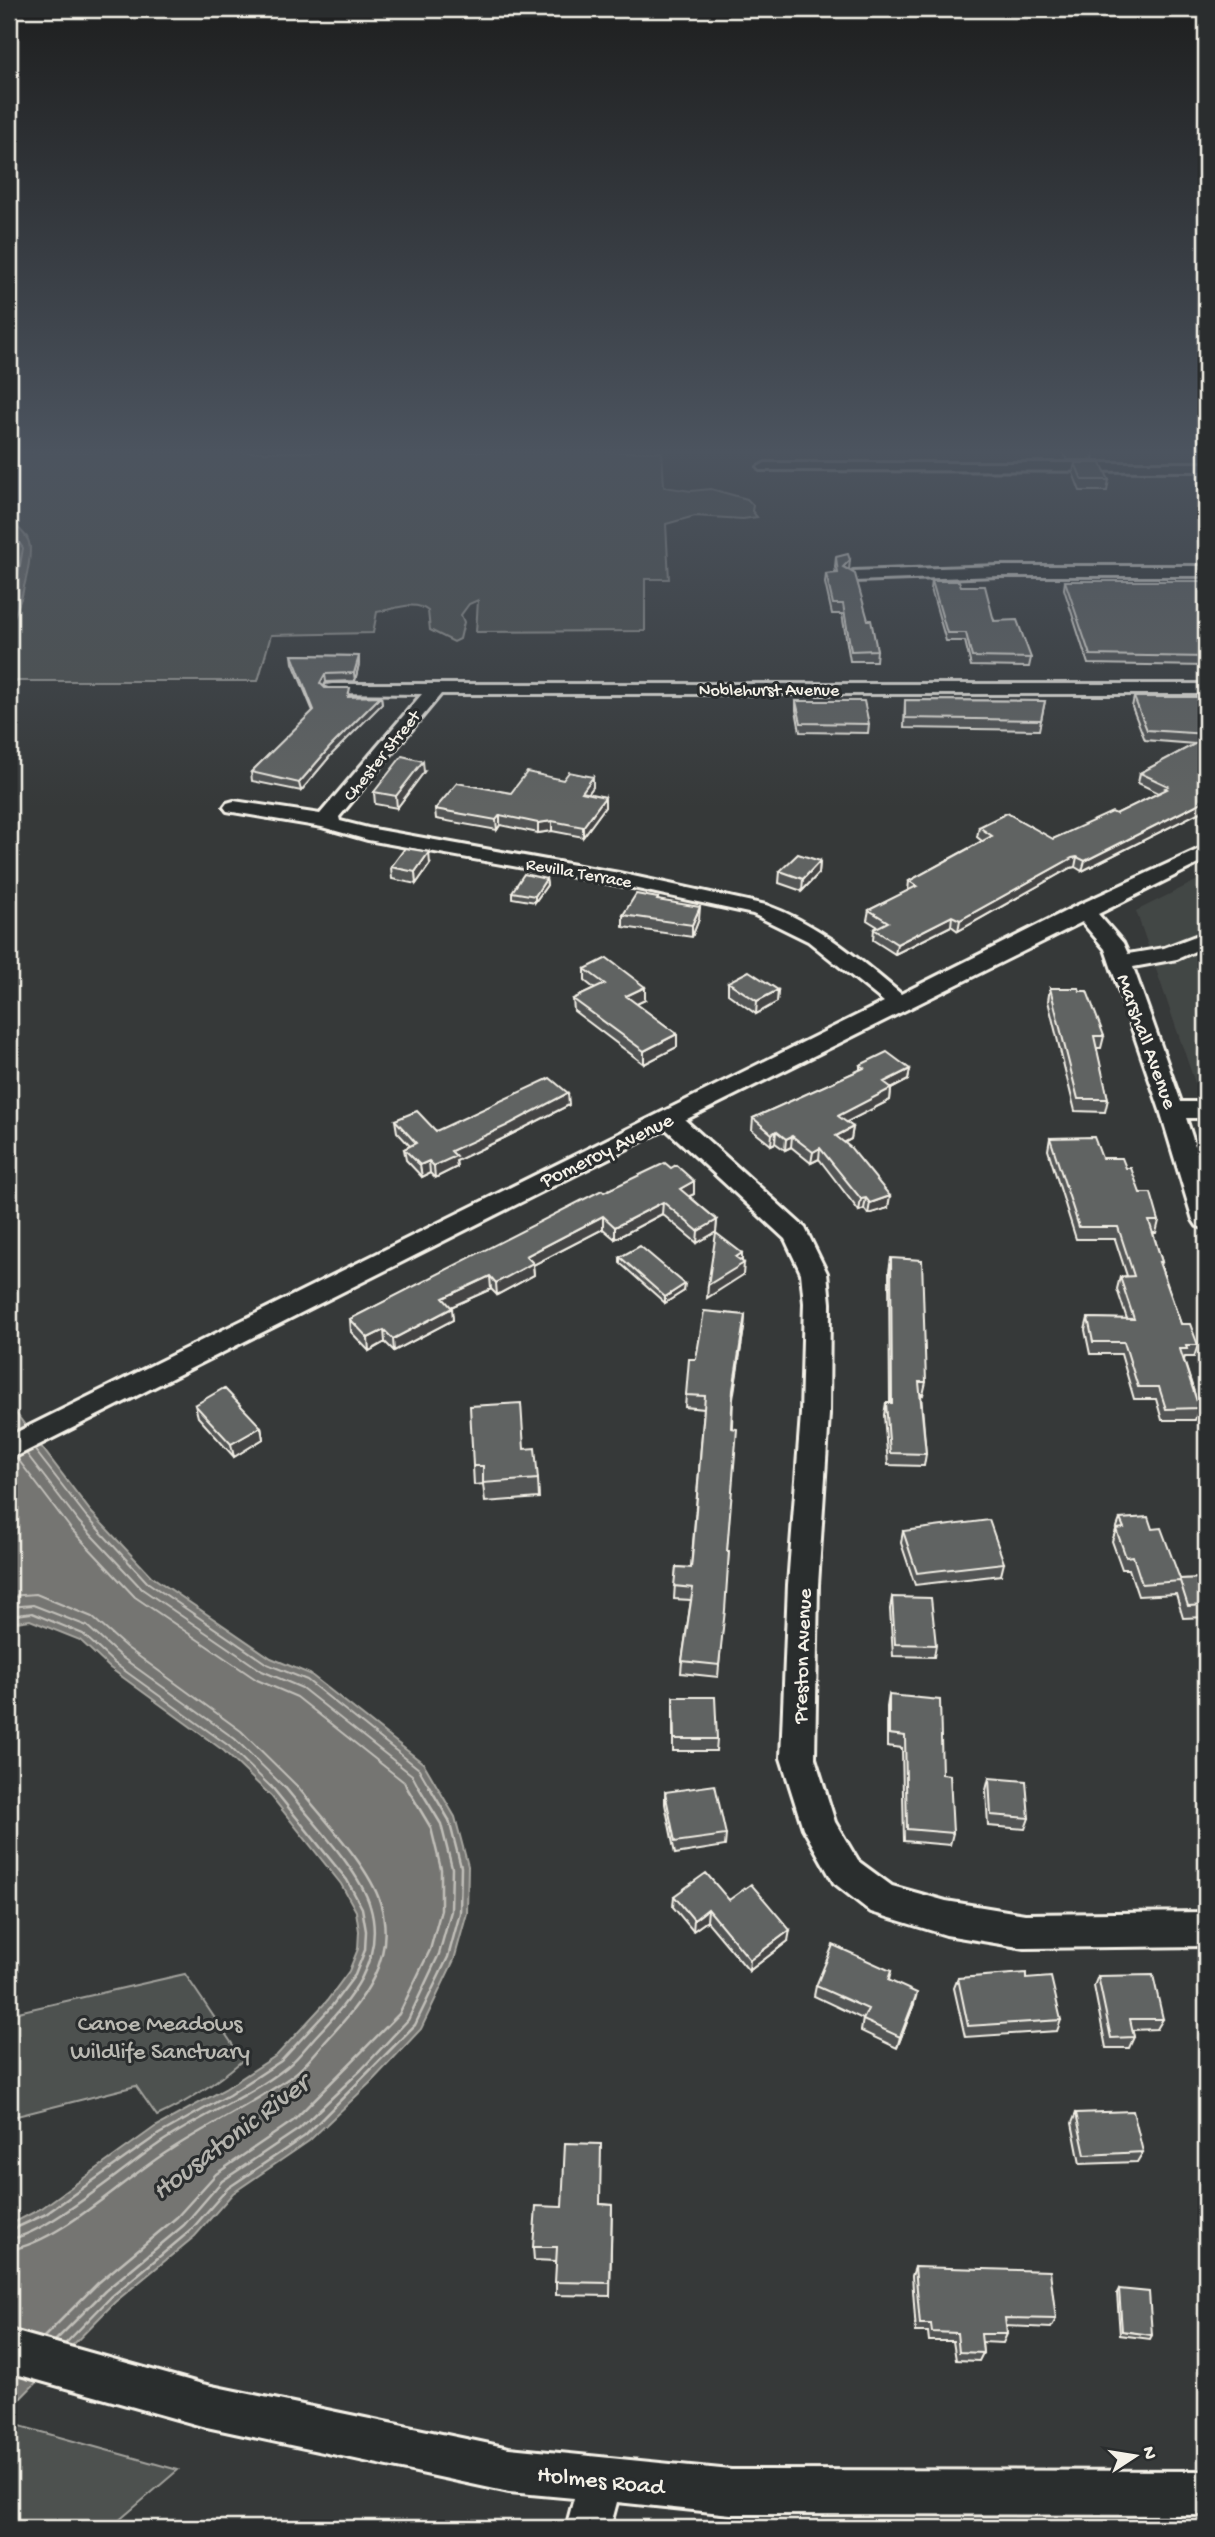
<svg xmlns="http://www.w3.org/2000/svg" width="1215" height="2537" font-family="'Gochi Hand',sans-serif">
	<rect width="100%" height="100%" fill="#363939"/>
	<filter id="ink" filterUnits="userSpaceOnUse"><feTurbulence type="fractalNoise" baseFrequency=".0143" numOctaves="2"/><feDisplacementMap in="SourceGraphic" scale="14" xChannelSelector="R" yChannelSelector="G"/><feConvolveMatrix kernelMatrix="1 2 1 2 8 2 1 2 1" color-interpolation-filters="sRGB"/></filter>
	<g filter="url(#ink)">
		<path fill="#434645" d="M1206,876V1115L1136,911Z"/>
		<path fill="#4e514f" stroke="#a1a19c" stroke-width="2" d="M9,452H662L664,487L691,491L711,489L747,499L753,505L752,511L757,517L743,519L695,516L666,524L669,579H645V631L476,632L478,600L469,604L461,615L464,622L460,639L454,642L430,630L428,611C414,599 393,610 377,612L373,633L271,635L258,681H9V625L22,596L30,547L27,537L9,519Z
			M185,1974L243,2060C217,2082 188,2102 157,2116L136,2086L9,2118V2014Z
			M9,2423L178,2470L110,2528H9Z"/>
		<path fill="#757572" stroke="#a8a7a1" stroke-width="2" d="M9,519C15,525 24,532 28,540C35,555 19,612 9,625Z
			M9,1404L91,1512L151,1576L271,1658L310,1674L424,1764L455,1817L468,1866L467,1913L454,1960L421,2029L372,2081L309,2141L233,2193L195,2236L115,2302L9,2410V2225L42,2208L155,2127L225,2089L277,2055L326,2002L349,1971L358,1949L359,1931L356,1911L341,1884L271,1796L224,1751L110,1668L80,1640L30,1620L9,1623Z"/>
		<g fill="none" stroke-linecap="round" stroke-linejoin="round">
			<path stroke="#c1bfb9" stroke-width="2" d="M9,529L23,548L15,593L9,607
				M34,1449L86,1516L147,1582L267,1664L307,1680L419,1769L430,1788
				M26,1453L79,1522L142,1589L262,1671L302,1688L412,1775L419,1788
				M17,1458L71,1529L135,1597L257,1680L297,1697L404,1782L407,1788
				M9,1596L36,1594L92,1617L126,1647L241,1731L299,1788
				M9,1607L33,1605L87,1626L120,1656L235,1739L285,1788
				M9,1616L32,1613L83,1634L114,1663L229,1746L272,1788"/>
			<path stroke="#c1bfb9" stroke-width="2.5" d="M9,2231L46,2214L159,2134L229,2095L281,2061L331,2007L355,1975L365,1950L366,1931L362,1908L347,1880L271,1786
				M9,2239C46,2235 126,2166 160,2143C201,2115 248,2098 287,2067C298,2058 307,2046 316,2036C350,2000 386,1959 370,1906C360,1870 308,1817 284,1786
				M9,2250C61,2242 124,2178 170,2150C210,2124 253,2104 292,2076C305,2067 315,2053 325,2042C362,2002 398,1959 380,1902C369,1866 322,1817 297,1786
				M43,2338L98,2283L177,2217L216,2174L293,2121L399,2014L430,1950L441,1910V1869L431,1828L406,1786
				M55,2341L105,2291L184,2225L222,2181L299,2129L361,2070L408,2020L439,1954L451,1911L452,1868L441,1824L418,1786
				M65,2344L111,2297L190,2231L228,2188L305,2136L415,2025L448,1957L460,1913L461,1867L449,1820L429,1786"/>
			<defs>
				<path id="minor" d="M765,463H1206V471L760,470L758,467Z
					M999,566H1206V576H999L853,581L845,576L853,571Z
					M332,684H1206V694H441L339,817L340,821L368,828L619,873L766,905C819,924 859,959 901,994L1076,906L1206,846V860L1098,914L1123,943L1128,954L1164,948L1206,932V946L1177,959L1133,967L1181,1102H1206V1118H1186L1206,1180V1229L1197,1226L1193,1220L1160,1110L1105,949L1082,922L685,1120L805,1228L827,1273L830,1303L829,1414L818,1585L815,1758L835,1822L858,1861L892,1886L946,1901L1025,1914L1206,1912V1946L1025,1948L946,1935L871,1912L834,1883L803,1828L781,1758L788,1585L801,1414L804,1303L801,1273L785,1239L666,1129L9,1460V1436L884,1002L808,941L753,914L619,885L368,840L322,827L227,811L224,807L227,803L234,801L320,814L422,694L326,693L323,689L326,685Z
					M9,2330L202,2384L509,2448L731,2470L1206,2471V2515L731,2514L617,2502L610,2528H566L574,2498L509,2492L202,2426L9,2372Z"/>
			</defs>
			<use href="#minor" stroke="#f4f1e8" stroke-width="6"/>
			<use href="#minor" fill="#2a2d2e" fill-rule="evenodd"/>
		</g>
		<path fill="#535554" stroke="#f4f1e8" stroke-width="2" d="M1063,452H1094L1093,460H1067Z
			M1075,463L1109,480L1107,491H1080L1073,473Z
			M836,557L849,570L877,650L876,661H850L842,614H832L825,583L826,574L836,573L835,567Z
			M932,581L961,586L1031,658L1029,667L971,666L965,641H946L931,589Z
			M1065,581H1206V666L1088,664L1064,589Z
			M292,655L359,656V664L355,681L326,682L324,686L351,697L381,696L382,704L331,755L301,791L252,781L251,772L313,711L293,663Z
			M1134,697H1206V809L1082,871L1075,867L1070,868L958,931L951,926L895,954L873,940L874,929L878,927L867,920L869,910L908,891L909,881L982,841L977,837L979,827L1053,839L1116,814L1159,793L1138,783L1140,773L1195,744L1145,740L1132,707Z
			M905,700L1045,701L1039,730L904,728Z
			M796,701L869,724L868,733L800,732L796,710Z
			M424,772L397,808L375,804L374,792Z
			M593,777V787L588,794L605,797V807L583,837L552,831L538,833L500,825L497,830L436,819L435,809L511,793L563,780Z
			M820,861L819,873L802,891L779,883L780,871Z
			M430,864L416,884L392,879L391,867Z
			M546,879L547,885L535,902L512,898V892Z
			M658,898V900L699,919L692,937L623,927V915Z
			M585,969L645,1000L636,1004L677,1034V1047L644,1064L574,1011L573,999L595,989L585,981Z
			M728,982L778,990L777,1002L756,1014L728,994Z
			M1050,988L1104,1036L1101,1048H1096L1108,1099L1105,1112L1075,1111L1048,1001Z
			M860,1065L910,1069L908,1080L891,1089L890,1100L846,1122L853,1127L851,1139L844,1143L888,1208L868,1214L864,1209L859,1211L819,1159L811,1163L791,1147L785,1150L775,1143L771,1145L752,1130L753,1118L860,1070Z
			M569,1105L506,1137L456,1161L457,1167L435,1178L430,1173L422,1177L406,1160L404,1149L410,1146L397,1132L395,1120L436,1131Z
			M1050,1138L1126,1168L1140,1193L1159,1221L1156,1233H1153L1162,1262L1161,1266L1181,1324L1198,1345L1194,1357H1185L1184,1360L1199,1408L1195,1420H1162L1156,1399H1134L1121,1354H1090L1085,1330L1088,1318L1127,1319L1117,1289L1120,1277L1127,1276L1115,1239H1076L1048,1150Z
			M671,1168L694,1181V1194L689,1196L717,1220L716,1232L697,1243L662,1214L615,1239L603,1229L533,1265L534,1275L497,1295L491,1289L451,1307L453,1320L394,1351L385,1342L369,1351L351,1332L350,1319L604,1192Z
			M620,1257L684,1291L665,1303L620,1263Z
			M891,1258L926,1382L923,1395L921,1394L926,1454L924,1466L888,1465L884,1415L886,1403H890L889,1271Z
			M745,1315L744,1328L733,1399L727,1551H729L718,1677L681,1673L682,1661L691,1600L674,1599L676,1567L691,1568L704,1409L685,1407L686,1395L696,1359Z
			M195,1405L261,1427L263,1439L234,1457L198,1417Z
			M524,1449L538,1479L539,1498L485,1502L483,1484L474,1485L473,1466Z
			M1120,1519L1152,1529L1180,1579L1206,1578V1617L1183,1618L1176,1594L1138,1596L1129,1569H1122L1112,1541Z
			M903,1531L1004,1563L1001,1575L915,1585L901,1543Z
			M892,1597L936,1645L934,1657L893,1656L890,1609Z
			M889,1695L942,1774L953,1833L950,1845L904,1841L902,1748L887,1746V1707Z
			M673,1697L717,1739L716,1751H673Z
			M989,1778L1029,1818L1025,1829L988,1826L986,1790Z
			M665,1792L726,1835L725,1846L675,1854L665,1804Z
			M674,1896L729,1900L788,1941L749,1971L707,1921L693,1931L673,1907Z
			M891,1971L889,1980L914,2004L897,2048L861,2031L863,2019L814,1996L816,1986Z
			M1098,1976L1163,2019L1157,2029L1132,2030L1134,2037L1129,2048H1106L1094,1986Z
			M958,1978L1026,1979L1061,2020L1057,2031L965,2037L954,1988Z
			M1076,2113L1143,2152L1137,2162L1080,2164L1072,2123Z
			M600,2204L612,2205L610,2296L556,2295V2261L534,2260L533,2247L562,2207Z
			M915,2267L1056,2319L1051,2328L1006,2326L1007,2334L1003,2343L982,2342L983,2353L979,2361L956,2360L953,2341H929L928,2332H916L912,2276Z
			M1119,2289L1152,2335L1150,2339L1120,2335L1117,2293Z"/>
		<path fill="#444545" stroke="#f4f1e8" stroke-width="2" d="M850,560L849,570L843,567Z
			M359,656V664L355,681L354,673Z
			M325,674L326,682L321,691L320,683Z
			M381,696L382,704L331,755L301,791L299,783L330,747Z
			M423,761L424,772L397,808L396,796Z
			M593,777V787L582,802V792Z
			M605,797V807L583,837V827Z
			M1206,800V809L1082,871L1085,861Z
			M500,815V825L497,830L496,820Z
			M552,821V831L538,833V823Z
			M429,852L430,864L416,884L415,872Z
			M1077,857L1075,867L1070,868L958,931L960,920L1072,858Z
			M820,861L819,873L802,891L803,879Z
			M546,879L547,885L535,902V896Z
			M700,907L699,919L692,937V925Z
			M952,916L951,926L895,954L897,944Z
			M645,987V1000L626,1009V996Z
			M778,990L777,1002L756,1014L757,1001Z
			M677,1034V1047L644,1064V1051Z
			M910,1069L908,1080L891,1089L890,1100L837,1127L838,1116L884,1082Z
			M568,1093L569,1105L506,1137L456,1161L457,1167L435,1178L434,1166L451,1151Z
			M853,1127L851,1139L834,1148L836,1136Z
			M776,1131L775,1143L771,1145L772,1134Z
			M792,1136L791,1147L785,1150L786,1139Z
			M820,1148L819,1159L811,1163L813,1152Z
			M429,1161L430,1173L422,1177L420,1165Z
			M694,1181V1194L679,1201L680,1189Z
			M890,1196L888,1208L868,1214L870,1203Z
			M866,1198L864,1209L859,1211L861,1199Z
			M663,1202L662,1214L615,1239V1227Z
			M603,1216V1229L533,1265L534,1275L497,1295L496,1283L526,1256Z
			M717,1220L716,1232L697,1243L698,1231Z
			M742,1253V1264L744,1263L743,1275L707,1298L708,1285L736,1257Z
			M490,1276L491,1289L444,1310L443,1298Z
			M685,1284L684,1291L665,1303V1297Z
			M452,1308L453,1320L394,1351L393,1339Z
			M745,1315L744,1328L732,1402L733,1390Z
			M384,1330L385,1342L369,1351L368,1338Z
			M261,1427L263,1439L234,1457L231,1444Z
			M708,1909L707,1921L693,1931L694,1920Z
			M790,1930L788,1941L749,1971L750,1960Z
			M917,1993L914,2004L897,2048L900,2037Z"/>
		<path fill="#616362" stroke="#f4f1e8" stroke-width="2" d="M1075,463H1101L1109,480H1082Z
			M848,554L850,560L843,567L855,574L868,620H871L877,650L851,651L843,604H833L826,574L838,573L836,557Z
			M932,581H959L961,586H985L994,621L1017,620L1031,658L972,657L966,633H947Z
			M1065,581H1206V657L1090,655Z
			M292,655L359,656L354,673L325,674L320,683L325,688H350L348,697L381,696L330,747L299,783L251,772L314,710Z
			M1134,697H1206V734L1147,730Z
			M905,700L1045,701L1041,720L905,718Z
			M796,701H864L869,724L801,723Z
			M1206,738V800L1085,861L1077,857L1072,858L960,920L952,916L897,944L874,929L888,922L869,910L917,886L909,881L992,836L979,827L1007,813L1053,839L1112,812L1116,814L1167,789L1165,788L1168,786L1140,773Z
			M402,756L423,761L396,796L374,792Z
			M527,772L563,780L569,772L593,777L582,792L605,797L583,827L552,821L538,823L500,815L496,820L435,809L457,783L511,793Z
			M405,848L429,852L415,872L391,867Z
			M798,854L820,861L803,879L780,871Z
			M524,874L546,879L535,896L512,892Z
			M636,894L658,898L657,900L700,907L692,925L623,915Z
			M607,958L645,987L626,996L677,1034L644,1051L573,999L605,984L585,969Z
			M749,971L778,990L757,1001L728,982Z
			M1050,988H1079L1080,991H1087L1104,1036H1094L1108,1099H1078Z
			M887,1052L910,1069L884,1082L892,1088L838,1116L853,1127L836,1136L851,1148L890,1196L870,1203L866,1198L861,1199L820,1148L813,1152L792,1136L786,1139L776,1131L772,1134L753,1118L864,1068L860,1065Z
			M550,1078L568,1093L506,1126L451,1151L456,1156L434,1166L429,1161L420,1165L404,1149L416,1143L395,1120L417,1111L436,1131Z
			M1094,1137L1102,1158H1122L1126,1168H1131L1140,1193H1151L1159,1221H1149L1162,1262H1159L1181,1324H1190L1198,1345H1186L1187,1349H1180L1199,1408L1166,1409L1159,1387H1138L1124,1342H1093L1088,1318L1134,1319L1120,1277L1134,1276L1118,1227H1079L1050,1138Z
			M665,1163L671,1168L676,1165L694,1181L680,1189L717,1220L698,1231L663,1202L615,1227L603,1216L526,1256L533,1263L496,1283L490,1276L443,1298L452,1308L393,1339L384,1330L368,1338L350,1319L602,1190L604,1192Z
			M716,1233L742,1253L736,1257L744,1263L708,1285Z
			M640,1246L685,1284L665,1297L620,1257Z
			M891,1258L922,1260L926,1382H919L926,1454L890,1453L886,1403H892Z
			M704,1311L745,1315L733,1390L731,1428L737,1429L727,1551H729L725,1610L719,1665L682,1661L693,1588L674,1586L676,1567L691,1568L693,1548L705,1396L686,1395L689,1359H696Z
			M224,1388L261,1427L231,1444L195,1405Z
			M521,1403L524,1449L535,1448L538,1479L483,1483V1466H473L470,1406Z
			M1148,1517L1152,1529L1161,1528L1180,1579L1206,1578V1605L1188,1606L1180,1581L1142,1584L1133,1556L1126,1557L1116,1529L1124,1528L1120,1519Z
			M989,1520L1004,1563L917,1573L903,1531Z
			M892,1597L931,1598L936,1645L895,1644Z
			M889,1695L940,1700L942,1774L950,1775L953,1833L907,1829L905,1736L889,1734Z
			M673,1697H715L717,1739H674Z
			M989,1778L1026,1781L1029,1818L991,1815Z
			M715,1785L726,1835L675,1842L665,1792Z
			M706,1873L729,1900L751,1884L790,1930L750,1960L708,1909L694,1920L674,1896Z
			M833,1945L891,1971L888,1980L917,1993L900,2037L863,2020L868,2009L816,1986Z
			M1026,1973V1979L1051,1977L1061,2020L968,2026L958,1978Z
			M1153,1975L1163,2019H1130L1134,2037L1111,2038L1098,1976Z
			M1133,2111L1143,2152L1085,2155L1076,2113Z
			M565,2143L601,2144L600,2204L612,2205L610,2283L555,2282L557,2247H533L536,2206L562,2207Z
			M915,2267L1050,2271L1056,2319L1005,2318L1007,2334H981L983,2353L959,2352L957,2333L932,2332L931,2324H920Z
			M1119,2289L1149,2292L1152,2335L1122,2331Z"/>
	</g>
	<linearGradient id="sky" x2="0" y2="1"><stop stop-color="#1e1f1f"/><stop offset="0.56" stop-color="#4c545f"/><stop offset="1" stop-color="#4c545f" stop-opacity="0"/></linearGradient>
	<rect width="1215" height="807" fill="url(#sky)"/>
	<g text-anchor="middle" stroke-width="6" stroke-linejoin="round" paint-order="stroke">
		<g font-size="18" fill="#f4f1e8" stroke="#2a2d2e">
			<text x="769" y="695">Noblehurst Avenue</text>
			<text transform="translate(381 755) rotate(-51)" y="6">Chester Street</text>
			<text transform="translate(579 872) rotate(10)" y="6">Revilla Terrace</text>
		</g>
		<g font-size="21" fill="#f4f1e8" stroke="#2a2d2e">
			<text transform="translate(1148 1041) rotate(70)" y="7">Marshall Avenue</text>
			<text transform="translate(606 1149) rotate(-26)" y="7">Pomeroy Avenue</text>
			<text transform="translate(801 1656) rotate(-88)" y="7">Preston Avenue</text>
		</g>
		<g font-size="24" fill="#bab9b2" stroke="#2a2d2e">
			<text x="160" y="2030">Canoe Meadows<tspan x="160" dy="28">Wildlife Sanctuary</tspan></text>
		</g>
		<g font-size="24" fill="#f4f1e8" stroke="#2a2d2e">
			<text transform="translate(601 2479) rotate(6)" y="8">Holmes Road</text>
		</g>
		<g font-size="28" font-style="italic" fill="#b4b3ad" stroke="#2a2d2e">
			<text transform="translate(229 2135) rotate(-37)" y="10">Housatonic River</text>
		</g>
	</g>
	<rect width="1215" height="2537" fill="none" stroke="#2a2d2e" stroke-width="35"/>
	<rect x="18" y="18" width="1180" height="2502" fill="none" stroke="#f4f1e8" stroke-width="2.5" filter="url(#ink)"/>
	<g transform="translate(1135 2456) rotate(78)" stroke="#2a2d2e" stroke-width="5" paint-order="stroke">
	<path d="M0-5L12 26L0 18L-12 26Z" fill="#f4f1e8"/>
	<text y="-10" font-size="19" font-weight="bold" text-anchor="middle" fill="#f4f1e8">N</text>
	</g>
</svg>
